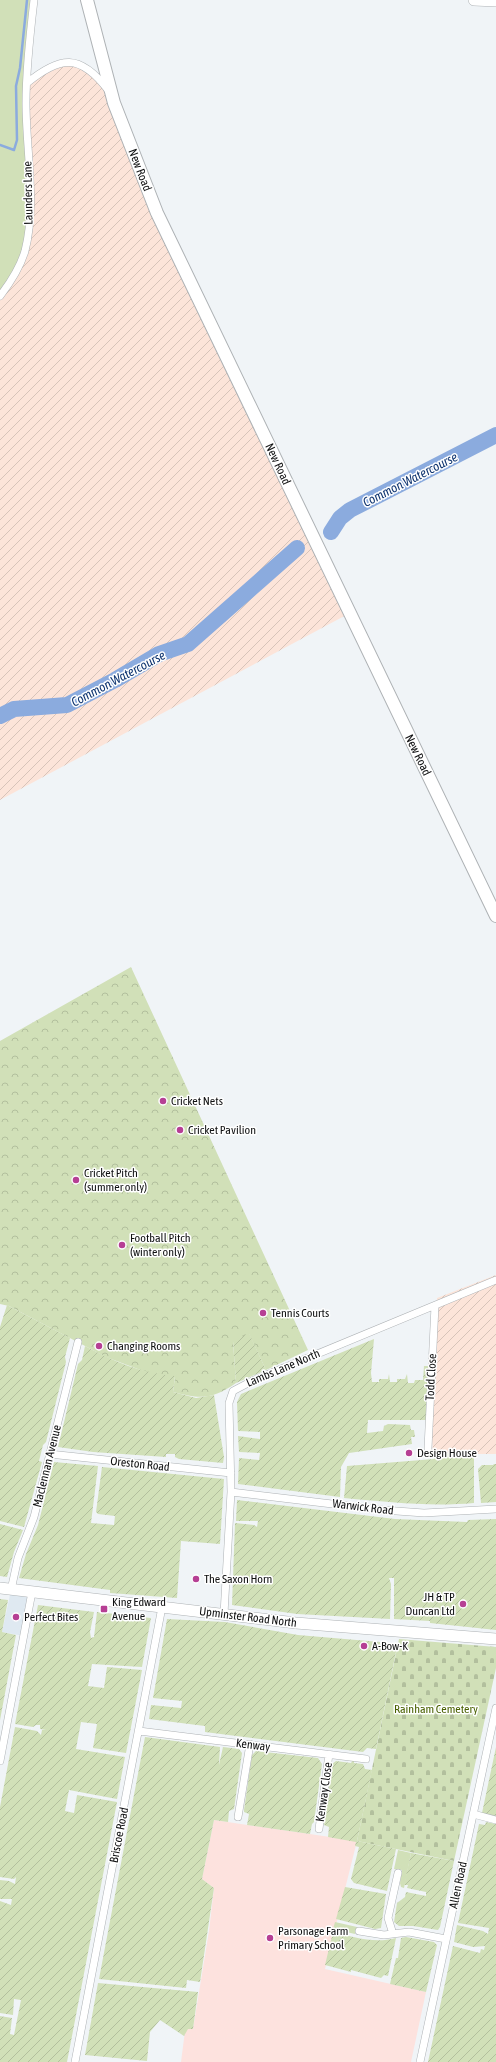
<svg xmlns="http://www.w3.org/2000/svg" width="496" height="2062" font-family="'Asap Condensed',sans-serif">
	<defs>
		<pattern id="industrial-furrows" width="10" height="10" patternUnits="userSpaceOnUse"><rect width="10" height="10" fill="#fce4d9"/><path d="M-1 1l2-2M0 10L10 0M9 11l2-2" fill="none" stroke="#d7c3b9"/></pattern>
		<pattern id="forest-crowns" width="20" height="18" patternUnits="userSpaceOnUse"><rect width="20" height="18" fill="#d1e0b8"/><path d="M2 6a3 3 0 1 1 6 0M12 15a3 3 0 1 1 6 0" fill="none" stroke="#b2bf9d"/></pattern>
		<pattern id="cemetery-stones" width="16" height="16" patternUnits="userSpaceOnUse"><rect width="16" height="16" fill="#d1e0b8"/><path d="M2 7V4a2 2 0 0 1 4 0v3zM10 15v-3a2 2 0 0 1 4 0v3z" fill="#b2bf9d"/></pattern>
		<pattern id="garden-furrows" width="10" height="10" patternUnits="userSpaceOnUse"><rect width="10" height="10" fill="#d1e0b8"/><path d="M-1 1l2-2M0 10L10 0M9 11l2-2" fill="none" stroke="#b2bf9d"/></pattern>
	</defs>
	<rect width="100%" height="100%" fill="#f0f4f7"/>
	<path fill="#dfe9f1" d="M11,1590L32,1592L24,1636L2,1632Z"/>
	<path fill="url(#industrial-furrows)" d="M63,61L80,65L107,89L139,169L350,613L0,800V297L27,83Z
		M496,1275V1454H474L473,1450L433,1455L431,1418L437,1298Z"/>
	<path fill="#fde2de" d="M214,1820L357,1841L325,1969L426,1992L411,2062H181L185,2031L188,2028L193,2029L209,1931L214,1888L202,1879Z"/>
	<path fill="#d1e0b8" d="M0,0H31L29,24V228L24,253L0,296Z
		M398,1850L411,1853L404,1888L401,1887L400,1883L402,1870L394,1869Z
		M335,1922L357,1927L355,1934L333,1929Z"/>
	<path fill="url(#forest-crowns)" d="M131,967L308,1350L266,1370L249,1334L233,1342L236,1383C212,1400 200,1399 173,1392L175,1377L151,1374L106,1357L9,1306L0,1304V1041Z"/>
	<path fill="url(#cemetery-stones)" d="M399,1639L496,1647V1668L454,1861L357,1841Z"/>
	<path fill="url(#garden-furrows)" d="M7,1305L70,1338L65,1357L66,1362L46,1442L43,1445L39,1461L42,1462L24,1527L0,1521V1327Z
		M249,1333L266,1370L236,1383L233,1341Z
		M374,1339L371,1373L372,1382H379V1379H388L389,1374L390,1382H397V1379H405L407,1374L408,1383H414L415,1380H423L424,1366H428L426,1420H368L367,1433L383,1431L384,1426L388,1424L410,1425L411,1430H414L415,1437H411L412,1444L349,1453L341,1467L340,1497L238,1484L239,1458L259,1460L260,1453L239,1452L238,1436L260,1439V1432L238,1431L237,1402L241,1394Z
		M85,1346C115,1362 141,1373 175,1376L173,1392L196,1398L214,1395L224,1457L223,1463L179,1459L175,1457V1454H166V1457L93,1452L58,1447L78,1364L82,1360Z
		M474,1450V1503C430,1507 388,1502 344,1498L347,1466L434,1459V1455Z
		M54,1462L98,1466L91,1523L114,1525L115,1516L98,1514L96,1512L102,1467L224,1479L220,1544L181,1541L177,1598L110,1593V1590L19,1578L26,1554L38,1525Z
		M494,1464H496V1502L481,1503L478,1469L482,1465H493Z
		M237,1500L395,1519L467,1522L468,1520L496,1519V1630L430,1623V1621L394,1619V1578H389L391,1584L390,1619L297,1614L232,1605L235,1523L254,1525L257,1527L258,1521H236Z
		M0,1524L23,1530L14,1552L7,1577L0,1576Z
		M0,1599L8,1600L2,1632L16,1635L0,1720Z
		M38,1605L94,1612L90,1632L91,1638L94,1637L97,1612L151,1618L142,1667L92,1664L88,1686L104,1688L107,1667L142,1670L126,1753L93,1748L97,1724L81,1722L76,1749L125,1757L117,1799L69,1790L65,1811L74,1813L77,1795L117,1802L67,2062H0V2016L12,2018L10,2034L14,2035L21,2000L14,1999L13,2015L0,2013V1901L11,1905L12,1899H0V1880L9,1881L15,1884L16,1877L14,1879L0,1877V1807L15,1727L37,1731L41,1735L42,1730H46L40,1729V1725H36L33,1727L15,1724Z
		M167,1619L225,1622L298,1635L380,1642V1644L397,1647L376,1749L367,1748L363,1752L205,1732V1726L149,1719L151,1705L181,1708L182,1701L153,1698Z
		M145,1737L220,1747L219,1765L223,1747L239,1749L242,1753L234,1809L229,1811L228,1822L214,1820L202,1879L214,1888L200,1982L187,1980L186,1988L99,1979Z
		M496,1747V1816L482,1813Z
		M256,1751L318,1758L322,1764L314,1822L312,1824L310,1834L247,1825L249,1814L244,1812V1810L252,1755Z
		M354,1758V1763L363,1764L365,1769L372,1770L357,1841L396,1849L387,1891L354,1883L351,1879L359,1847L355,1846L356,1842L328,1837L329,1827L324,1825L332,1764L336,1761L351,1763Z
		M486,1822L496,1824V2062H428L453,1946L480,1953L481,1949L484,1950L485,1946L473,1947L454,1942L457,1925L483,1931L488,1934L489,1928L458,1923L479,1824L485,1825Z
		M411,1853L454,1861L440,1927L438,1930L413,1926H399L394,1922L397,1903L405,1897L406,1892L426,1896V1892L407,1888L408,1885H404Z
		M345,1887L386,1894L381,1928L375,1929L336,1919Z
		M333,1932C354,1937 374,1944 396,1938L388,1976L384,1975L381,1978L351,1970V1972L325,1965Z
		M406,1937L434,1942L437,1945L426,1992L390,1984L396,1958H398L401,1938Z
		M98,1983L198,1992L193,2029H188L184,2036L160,2020L150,2032L147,2061L85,2055Z"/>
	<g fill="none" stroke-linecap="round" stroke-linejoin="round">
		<path stroke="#8babde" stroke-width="2.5" d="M0,145L14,150L17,140L16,86L20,68L27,0"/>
		<path stroke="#8babde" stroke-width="16" d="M331,532L340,518L350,510L496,435
			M0,716L14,709L67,705L115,680L159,654L188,644L297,548"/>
		<defs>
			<path id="street" d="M27,83C60,56 80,53 108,90
				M0,296C10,283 20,268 25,251C37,204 26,151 26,103C26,69 30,34 34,0
				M428,1448L435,1306
				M49,1454L231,1473
				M231,1492L383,1510L424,1513L496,1509
				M11,1590L18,1558L34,1517L78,1342
				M224,1614L231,1492L229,1403L233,1391L252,1381L496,1280
				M139,1731L366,1759
				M0,1761L32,1592
				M473,1814L496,1820
				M238,1817L250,1744
				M319,1829L329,1754
				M359,1931L384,1935L409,1932L446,1939
				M393,1934L388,1918L398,1873
				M75,2062L162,1607
				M420,2062L496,1708"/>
			<path id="secondary" d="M474,0L496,1
				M0,1588L296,1623L496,1639"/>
			<path id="primary" d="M87,0L114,103L157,213L496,916"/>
		</defs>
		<use href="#street" stroke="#aeb2b5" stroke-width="8"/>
		<use href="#secondary" stroke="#aeb2b5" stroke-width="12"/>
		<use href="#primary" stroke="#aeb2b5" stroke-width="14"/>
		<use href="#street" stroke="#fff" stroke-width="7"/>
		<use href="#secondary" stroke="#fff" stroke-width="11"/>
		<use href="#primary" stroke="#fff" stroke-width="12"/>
	</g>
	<g fill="#b63f94" stroke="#fff" stroke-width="1.5">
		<circle cx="163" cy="1101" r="4"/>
		<circle cx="180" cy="1130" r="4"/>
		<circle cx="76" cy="1180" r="4"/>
		<circle cx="122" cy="1245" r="4"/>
		<circle cx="263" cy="1313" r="4"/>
		<circle cx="99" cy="1346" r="4"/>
		<circle cx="409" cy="1453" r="4"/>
		<circle cx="196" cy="1579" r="4"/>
		<circle cx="463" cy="1604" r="4"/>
		<rect x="100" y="1605" width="8" height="8" rx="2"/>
		<circle cx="16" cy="1617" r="4"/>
		<circle cx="364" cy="1646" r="4"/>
		<circle cx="270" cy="1938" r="4"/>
	</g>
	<g text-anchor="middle" stroke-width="3" stroke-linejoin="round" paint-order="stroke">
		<g font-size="12" fill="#101112" stroke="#fff">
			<text transform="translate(140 170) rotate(69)" y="4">New Road</text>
			<text transform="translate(28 193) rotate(-91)" y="4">Launders Lane</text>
			<text transform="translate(278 464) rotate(65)" y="4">New Road</text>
			<text transform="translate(418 755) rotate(64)" y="4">New Road</text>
			<text transform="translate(283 1368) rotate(-23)" y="4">Lambs Lane North</text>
			<text transform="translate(431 1377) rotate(-87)" y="4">Todd Close</text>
			<text transform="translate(140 1464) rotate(6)" y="4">Oreston Road</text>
			<text transform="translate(47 1466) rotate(-76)" y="4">Maclennan Avenue</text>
			<text transform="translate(363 1507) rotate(7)" y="4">Warwick Road</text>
			<text transform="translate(248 1617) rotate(7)" y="4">Upminster Road North</text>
			<text transform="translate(253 1745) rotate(7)" y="4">Kenway</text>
			<text transform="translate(324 1792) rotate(-82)" y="4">Kenway Close</text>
			<text transform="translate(119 1835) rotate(-79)" y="4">Briscoe Road</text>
			<text transform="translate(458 1885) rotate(-78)" y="4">Allen Road</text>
		</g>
		<g font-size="12" fill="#101112" stroke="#fff" text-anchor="start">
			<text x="171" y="1105">Cricket Nets</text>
			<text x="188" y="1134">Cricket Pavilion</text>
			<text x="84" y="1177">Cricket Pitch<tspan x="84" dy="14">(summer only)</tspan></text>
			<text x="130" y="1242">Football Pitch<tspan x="130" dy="14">(winter only)</tspan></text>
			<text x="271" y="1317">Tennis Courts</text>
			<text x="107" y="1350">Changing Rooms</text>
			<text x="417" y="1457">Design House</text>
			<text x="204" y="1583">The Saxon Horn</text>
			<text x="455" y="1601" text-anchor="end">JH &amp; TP<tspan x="455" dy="14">Duncan Ltd</tspan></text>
			<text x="112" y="1606">King Edward<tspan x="112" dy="14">Avenue</tspan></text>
			<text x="24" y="1621">Perfect Bites</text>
			<text x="372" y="1650">A-Bow-K</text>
			<text x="278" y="1935">Parsonage Farm<tspan x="278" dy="14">Primary School</tspan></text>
		</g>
		<g font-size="12" fill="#496000" stroke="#fff">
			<text x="436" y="1713">Rainham Cemetery</text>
		</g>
		<g font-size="13" font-style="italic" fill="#0e3470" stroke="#fff">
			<text transform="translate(410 479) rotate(-27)" y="5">Common Watercourse</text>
			<text transform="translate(118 678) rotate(-28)" y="5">Common Watercourse</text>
		</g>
	</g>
</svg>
